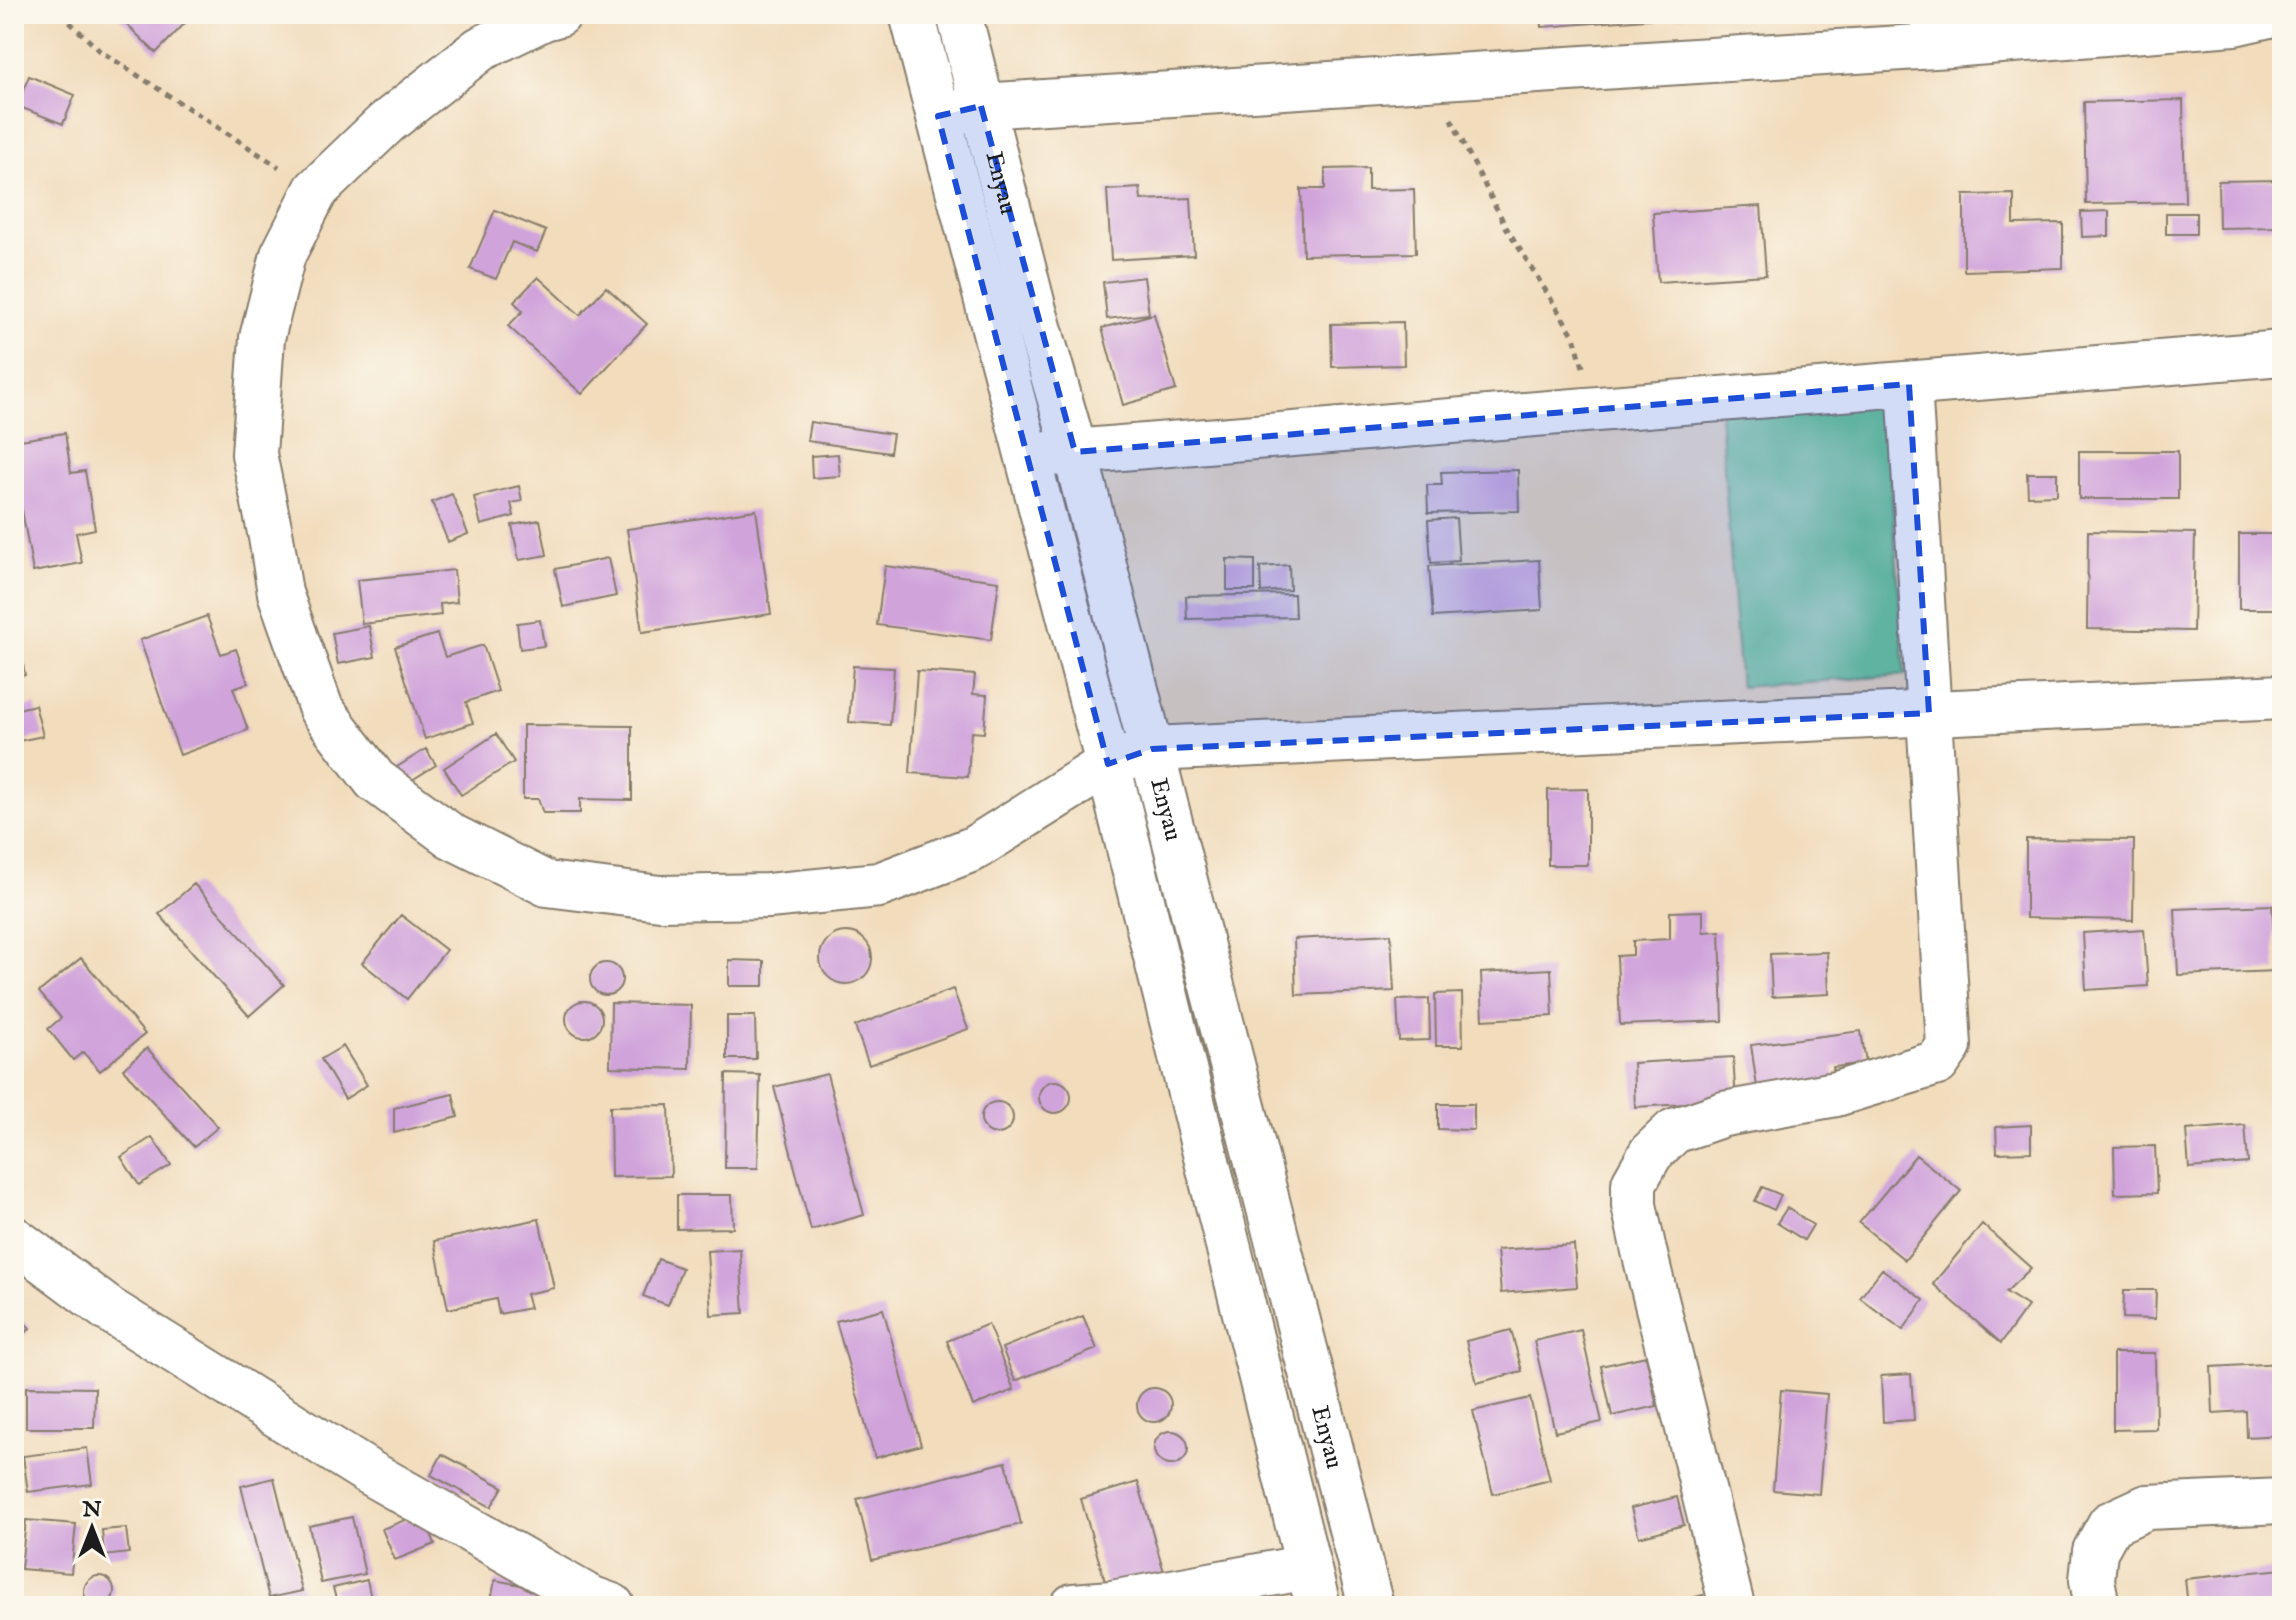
<svg xmlns="http://www.w3.org/2000/svg" width="2296" height="1620" font-family="'IM FELL English',serif">
	<rect width="100%" height="100%" fill="#fbf7ec"/>
	<filter id="ink" filterUnits="userSpaceOnUse"><feTurbulence type="fractalNoise" baseFrequency=".0125" numOctaves="2"/><feDisplacementMap in="SourceGraphic" scale="16" xChannelSelector="R" yChannelSelector="G"/><feConvolveMatrix kernelMatrix="1 2 1 2 8 2 1 2 1" color-interpolation-filters="sRGB"/></filter>
	<filter id="wash" filterUnits="userSpaceOnUse"><feTurbulence type="fractalNoise" baseFrequency=".006" numOctaves="4" result="noise"/><feDisplacementMap in="SourceGraphic" scale="32" xChannelSelector="R" yChannelSelector="G"/><feGaussianBlur stdDeviation="1.8" result="paint"/><feColorMatrix in="noise" values="0 0 0 0 0 0 0 0 0 0 0 0 0 0 0 0 0 1.4 0 .05"/><feComposite in="paint" operator="in"/></filter>
	<g filter="url(#wash)">
		<rect width="100%" height="100%" fill="#f1dcbc"/>
		<path fill="#72cc94" stroke="#477458" stroke-width="2" d="M1885,401L1905,675L1740,687L1720,412Z"/>
		<g id="blocks">
			<path fill="#d0a3db" d="M120,14H194L156,53L118,16Z
				M1541,14H1685V16L1542,27Z
				M29,76L75,95L63,124L17,106Z
				M2183,100L2185,202L2086,204L2084,102Z
				M1368,168V190L1414,189L1416,253L1303,255L1301,189H1325V169Z
				M2282,180V227L2219,228L2218,181Z
				M1140,188L1141,200L1191,198L1194,255L1111,260L1107,190Z
				M2014,194V224L2063,223V268L1964,271V195Z
				M1761,206L1766,275L1658,282L1653,213Z
				M495,210L546,231L537,252L512,242L496,279L470,269Z
				M2109,211V236L2082,237L2081,212Z
				M2166,213H2196V234H2166Z
				M538,277L580,315L606,287L647,324L582,394L508,326L523,311L514,302Z
				M1144,277L1149,314L1107,319L1103,282Z
				M1154,314L1176,390L1123,405L1102,328Z
				M1403,322L1404,365L1332,367L1331,324Z
				M810,422L893,434L890,453L807,441Z
				M65,433L71,473L85,471L95,529L76,533L82,563L33,572L14,465V441Z
				M2079,451H2178V499H2079Z
				M838,454L840,476L812,478L811,456Z
				M1518,470L1519,511L1428,513L1427,485H1442L1441,472Z
				M2027,473H2057V495L2028,496Z
				M519,486L522,501L511,503L514,516L481,525L474,497Z
				M452,494L468,534L448,542L432,502Z
				M756,510L771,614L642,632L627,529Z
				M1456,518L1459,561L1431,563L1428,520Z
				M540,520L547,555L519,560L512,525Z
				M2088,531L2195,533L2193,631L2087,629Z
				M2239,534H2282V609H2239Z
				M608,558L616,596L563,607L555,569Z
				M1227,559L1255,560V590H1227Z
				M1539,560L1542,610L1433,617L1429,566Z
				M1289,565L1290,590L1261,592L1260,567Z
				M885,566L999,581L991,640L877,625Z
				M454,570L457,602L440,604L441,615L362,624L357,580Z
				M1294,594L1295,617L1187,619L1186,596Z
				M207,616L221,654L236,649L248,683L233,688L248,730L180,755L140,640Z
				M540,620L544,646L520,649L517,623Z
				M369,626L375,657L338,664L332,633Z
				M437,634L445,657L483,645L498,691L466,702L473,723L425,739L395,647Z
				M21,654L25,675L14,677V655Z
				M853,666L894,668L890,725L849,722Z
				M917,671L975,675L973,694L987,695L984,733L971,732L968,777L910,773Z
				M35,705L43,736L14,742V710Z
				M523,725L632,726V800L580,799V813H543L538,799H523Z
				M496,734L514,762L461,795L444,768Z
				M426,749L436,765L407,783L397,767Z
				M1588,789V865H1548V790Z
				M2026,839L2134,840L2133,920L2026,918Z
				M194,884L284,985L249,1016L159,914Z
				M2272,905L2276,971L2178,975L2175,909Z
				M1703,911V932L1720,931L1723,1021L1620,1025L1617,956L1633,955V941L1670,939V912Z
				M401,915L446,950L407,999L362,963Z
				M2144,929L2148,986L2086,990L2083,933Z
				M820 958a26 26 0 1 1 52 0a26 26 0 1 1-52 0Z
				M1391,934L1394,991L1296,995L1294,939Z
				M1827,952L1829,994L1772,997L1770,954Z
				M81,958L145,1034L100,1071L83,1052L73,1060L48,1029L61,1018L39,992Z
				M729,960L764,961V986H729Z
				M590 979a16 16 0 1 1 32 0a16 16 0 1 1-32 0Z
				M1551,969L1553,1016L1483,1020L1481,973Z
				M953,989L968,1029L869,1065L855,1026Z
				M1462,993L1463,1046H1436L1435,994Z
				M1429,999L1430,1040L1399,1041L1397,1000Z
				M566 1019a18 18 0 1 1 36 0a18 18 0 1 1-36 0Z
				M611,1003L691,1005L690,1069L610,1067Z
				M727,1016H755L756,1059H727Z
				M1861,1031L1866,1063L1833,1067L1837,1091L1759,1101L1751,1045Z
				M343,1046L367,1085L345,1099L321,1059Z
				M147,1048L218,1127L194,1147L123,1069Z
				M1733,1057L1736,1101L1635,1107L1633,1063Z
				M726,1074L760,1075L758,1168H725Z
				M827,1074L864,1215L811,1230L774,1087Z
				M1039 1097a16 16 0 1 1 32 0a16 16 0 1 1-32 0Z
				M453,1094L458,1117L394,1133V1108Z
				M981 1118a16 16 0 1 1 32 0a16 16 0 1 1-32 0Z
				M1438,1104H1474V1130L1438,1129Z
				M669,1105L671,1176L611,1177L610,1106Z
				M2031,1125V1152L1997,1153L1996,1127Z
				M2245,1125L2248,1163L2189,1168L2186,1130Z
				M152,1137L171,1165L139,1185L121,1157Z
				M2155,1146L2157,1193L2115,1194L2114,1147Z
				M1916,1155L1961,1191L1905,1260L1859,1223Z
				M1762,1187L1781,1195L1774,1210L1755,1201Z
				M677,1195H732L733,1228L677,1229Z
				M1787,1208L1813,1225L1804,1240L1777,1223Z
				M539,1219L554,1288L526,1294L530,1308L499,1314L496,1299L448,1309L434,1241Z
				M1982,1224L2031,1268L2006,1292L2028,1306L2001,1343L1933,1284Z
				M1574,1245L1577,1287L1501,1293L1497,1250Z
				M740,1249L744,1313L711,1315L707,1251Z
				M658,1259L682,1268L668,1305L643,1296Z
				M1882,1269L1924,1300L1903,1330L1860,1298Z
				M2124,1290H2156L2155,1319L2123,1318Z
				M883,1309L921,1445L875,1458L836,1321Z
				M14,1313L30,1328L14,1347Z
				M1083,1316L1097,1349L1015,1381L1002,1348Z
				M988,1324L1014,1390L973,1406L947,1341Z
				M1511,1330L1522,1371L1477,1383L1466,1341Z
				M1581,1330L1602,1422L1555,1432L1534,1341Z
				M2113,1353H2155L2156,1429L2113,1430Z
				M1646,1356L1657,1406L1612,1416L1601,1366Z
				M2282,1363V1435L2247,1437L2246,1411L2213,1413L2211,1367Z
				M1911,1374L1914,1420L1883,1422L1881,1376Z
				M26,1387L95,1388L94,1428H26Z
				M1137 1405a17 17 0 1 1 34 0a17 17 0 1 1-34 0Z
				M1781,1390L1827,1394L1819,1494L1773,1490Z
				M1530,1398L1550,1480L1493,1494L1473,1411Z
				M1154 1448a17 17 0 1 1 34 0a17 17 0 1 1-34 0Z
				M87,1448L92,1484L28,1492L23,1456Z
				M442,1454L503,1487L491,1507L431,1475Z
				M1006,1462L1021,1524L872,1560L857,1499Z
				M274,1478L302,1591L269,1598L241,1486Z
				M1138,1482L1168,1586L1111,1602L1081,1499Z
				M1677,1497L1684,1525L1639,1537L1631,1508Z
				M423,1513L435,1544L395,1560L382,1529Z
				M352,1517L365,1574L321,1583L309,1526Z
				M26,1520L76,1524L71,1573L21,1569Z
				M126,1528L129,1553L104,1556L102,1530Z
				M2282,1569V1606H2188L2185,1579Z
				M84 1591a15 15 0 1 1 30 0a15 15 0 1 1-30 0Z
				M367,1580L371,1598L338,1606L333,1588Z
				M495,1580L551,1591L549,1606H490Z
				M1703,1595L1706,1606H1664V1605Z"/>
		</g>
	</g>
	<g filter="url(#ink)">
		<use href="#blocks" fill-opacity="0" stroke="#867c6c" stroke-width="2"/>
		<g fill="none" stroke-linecap="round" stroke-linejoin="round">
			<defs>
				<g id="minor">
					<path d="M559,14L544,18L480,49L386,123L316,190L283,255L262,338L254,454L271,537L280,593L321,709L375,780L451,836L547,884L660,898L768,896L879,885L973,849L1108,764L1152,749L2282,697"/>
					<path d="M912,14L1108,764L1318,1606"/>
					<path id="s1" d="M959,14L1034,310L1075,452L1371,1606"/>
					<path d="M952,113L981,106L1950,45L2234,23L2273,14"/>
					<path d="M1048,454L2282,353"/>
					<path d="M14,1239L108,1309L370,1473L590,1598L612,1606"/>
					<path d="M1073,1606L1112,1603L1308,1567"/>
					<path d="M1732,1606L1644,1251L1634,1205V1183L1651,1153L1674,1131L1724,1114L1836,1094L1937,1063L1949,1046L1909,384"/>
					<path d="M2097,1606L2092,1580L2095,1551L2110,1524L2147,1507L2282,1501"/>
				</g>
			</defs>
			<use href="#minor" stroke="#867c6c" stroke-width="48"/>
			<path stroke="#867c6c" stroke-width="5" stroke-dasharray="6 6" stroke-linecap="butt" d="M61,14L100,51L279,167
				M1451,119L1506,227L1574,336L1583,367"/>
			<use href="#minor" stroke="#fff" stroke-width="44"/>
		</g>
	</g>
	<path fill="#1d4ed8" fill-opacity="0.2" stroke="#1d4ed8" stroke-width="6" stroke-dasharray="16 10" stroke-linejoin="round" d="M981,106L1075,452L1909,384L1929,713L1152,749L1108,764L938,116Z"/>
	<g text-anchor="middle" stroke-width="7" stroke-linejoin="round" paint-order="stroke">
		<g font-size="24" fill="#1c1c1c" stroke="#fbf7ec">
			<text dy="8" stroke="none"><textPath href="#s1" startOffset="174">Enyau</textPath></text>
			<text dy="8" stroke="none"><textPath href="#s1" startOffset="822">Enyau</textPath></text>
			<text dy="8" stroke="none"><textPath href="#s1" startOffset="1470">Enyau</textPath></text>
		</g>
	</g>
	<rect width="2296" height="1620" fill="none" stroke="#fbf7ec" stroke-width="48"/>
	<g transform="translate(92 1528)" stroke="#fbf7ec" stroke-width="6" paint-order="stroke">
	<path d="M0-6L14 30L0 20L-14 30Z" fill="#1c1c1c"/>
	<text y="-12" font-size="22" font-weight="bold" text-anchor="middle" fill="#1c1c1c">N</text>
	</g>
</svg>
